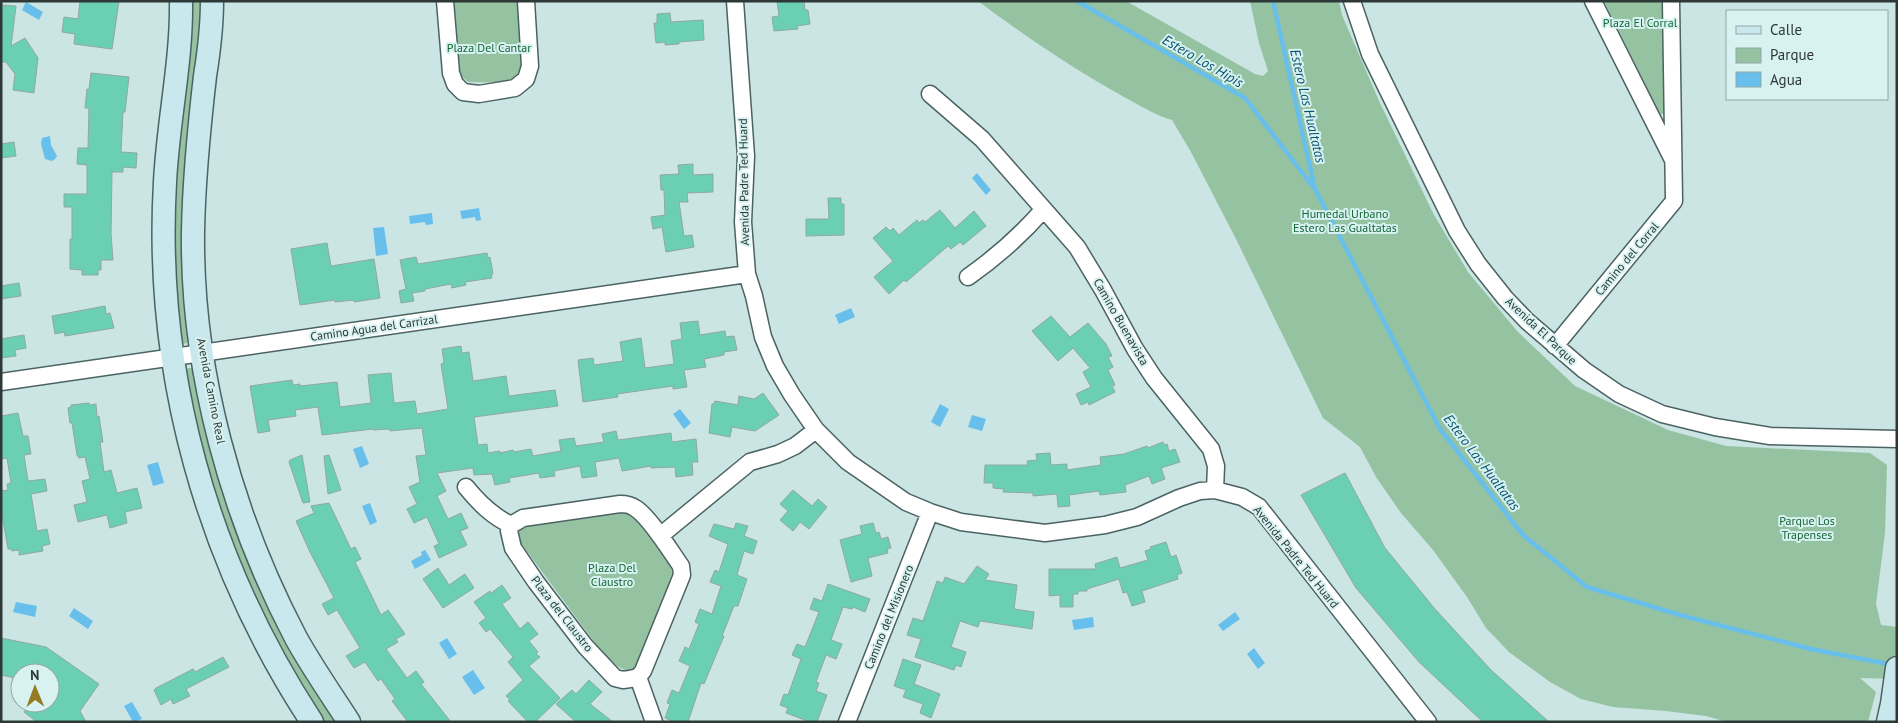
<svg xmlns="http://www.w3.org/2000/svg" width="1898" height="723" font-family="'PT Sans',sans-serif">
	<rect width="100%" height="100%" fill="#cae5e3"/>
	<path fill="#95c2a0" d="M190,1H203L191,338L187,343L183,344L178,340L172,190Z
		M452,1H519L524,63C522,68 521,75 517,78C509,84 479,82 468,82L459,74L455,60Z
		M978,1H1126L1255,74L1263,76L1268,71L1259,43L1250,1H1339L1342,15L1379,101L1434,215L1468,272L1517,331L1575,386L1668,430L1726,446L1870,453L1887,465L1885,533L1876,604L1881,625L1897,627V679L1860,678L1876,692L1868,722H1727L1706,716L1666,711L1613,707L1581,699L1550,682L1509,652L1486,628L1467,597L1433,550L1401,513L1376,477L1360,447L1323,418L1237,241L1191,152L1172,120C1155,115 1139,105 1124,97C1073,69 1025,36 978,1Z
		M1604,1H1663L1664,114H1660Z
		M188,368H192L196,372L208,432L337,722H323L300,687L237,561L205,467L184,374Z
		M623,512L632,515L672,565L673,572L637,668L629,672L617,666L598,647L520,542L518,532L525,525Z"/>
	<path fill="#68bfeb" d="M26,2L43,12L39,20L22,10Z
		M50,136L51,145L57,156L55,159L52,161L45,159L41,144L42,138Z
		M977,173L991,190L986,195L972,178Z
		M479,208L481,220L476,221L475,217L462,219L460,211Z
		M432,213L433,224L426,225L425,222L410,224L409,216Z
		M384,227L388,254L376,256L373,228Z
		M851,308L855,317L839,324L835,315Z
		M940,404L949,409L940,427L931,422Z
		M680,409L691,423L684,429L673,414Z
		M972,415L986,419L982,431L968,427Z
		M362,446L369,464L360,468L353,449Z
		M158,462L164,483L153,486L147,465Z
		M370,503L377,522L370,525L362,506Z
		M425,550L431,560L415,569L411,561L422,555L421,552Z
		M16,602L37,606L35,617L13,612Z
		M74,608L93,621L88,629L69,616Z
		M1235,612L1240,619L1223,631L1218,625Z
		M1093,617L1094,627L1074,630L1072,620Z
		M447,638L457,654L449,659L439,643Z
		M1254,648L1265,663L1258,669L1247,654Z
		M473,670L485,688L474,695L462,677Z
		M132,702L142,719L133,722L124,706Z"/>
	<g fill="none" stroke-linecap="round" stroke-linejoin="round">
		<path stroke="#68bfeb" stroke-width="4.5" d="M1077,1L1245,98L1314,188
			M1273,1L1315,189L1440,429L1523,535L1587,587L1680,615L1811,649L1893,665"/>
	</g>
	<path fill="#6bd0b3" stroke="#90a89f" d="M80,1H119L112,49L74,44L75,34L62,32L64,17L78,19Z
		M777,1H804L805,10H808L810,24L797,26L798,29L774,31L772,17L779,16Z
		M1,5L16,6L11,46L25,38L38,58L34,93L13,90L15,74L6,62H1Z
		M670,13L671,22L703,20L704,40L679,42V44L665,45V42L656,43L654,23H657V14Z
		M91,73L129,77L125,112H123L121,152L137,153L136,168L123,167V172H112L111,234L113,260H101V270H98V275H82V270L70,269V239H72V207H64V194H87V165L77,164L78,148H88L89,108H85L87,89H89Z
		M14,142L16,156L1,158V144Z
		M693,164V175L713,174V192L687,193L688,202H679L684,236L692,235L694,247L666,252L662,227L653,229L651,217L665,215L664,190H661L660,175L679,174L678,165Z
		M828,198H841V204H844V235L806,236V219H829Z
		M940,210L955,228L974,211L986,226L963,245L960,242L951,249L948,246L906,282L904,280L889,294L874,277L893,261L873,238L886,227L890,231L893,228L899,235L917,220L919,223L923,220L925,222Z
		M327,243L331,266L374,259L380,298L354,302V300L335,302V300L300,305L291,249Z
		M487,253L488,258L490,257L493,274H491L492,278L465,282L466,285L452,288L451,284L425,289V291L412,293L414,301L401,303L399,291L406,289L400,260L416,257L418,264Z
		M19,283L21,296L1,299V286Z
		M105,306L106,314L110,313L114,328L65,336L64,332L55,334L52,316Z
		M1051,316L1070,337L1088,323L1106,344L1112,356L1108,357L1113,367L1108,370L1115,385L1112,386L1115,392L1089,405L1088,402L1081,405L1076,394L1091,387L1083,372L1090,368L1073,348L1058,361L1032,331Z
		M698,321L700,335L725,331L726,337L734,336L737,350L724,352V355L704,359L706,367L684,370L687,387L673,389V386L617,394L618,397L583,402L578,360L593,358L594,365L623,361L620,342L641,338L645,368L674,364L671,341L682,339L680,323Z
		M24,335L26,348L15,350L16,356L1,358V339Z
		M461,346L462,353L469,352L473,381L506,376L509,396L555,390L558,406L474,417L478,445L487,444L488,453L500,451V453L513,450L514,452L531,449L533,456L561,451L559,440L574,438L576,446L604,442L602,434L616,431L618,440L671,433L672,442L696,439L698,462H692L693,475L676,477L675,467L651,468V466L622,471L619,458L595,462L597,476L582,478L580,466L554,471L555,476L540,478L539,473L509,478L510,482L495,485L492,474L474,475L473,468L437,473L446,491L437,496L448,519L461,513L468,528L460,531L467,545L439,558L434,546L439,544L427,517L414,523L407,509L417,504L409,487L420,482L416,456L426,455L422,428L390,431V429L373,430V429L322,435L318,407L295,410L296,416L268,420L270,431L258,433L250,386L292,380L293,385L300,384V386L337,382L340,407L371,403L368,375L391,373L394,403L415,401L417,414L448,409L441,364L444,363L442,349Z
		M763,393L779,415L755,431L732,427L730,437L709,433L712,404H714L715,401L738,405L739,396L754,399Z
		M89,403L90,405L96,404L97,417L99,416L103,442H100L104,472L111,470L117,493L137,488L142,508L125,512L127,523L110,528L107,515L78,522L74,505L87,502L82,481L90,479L85,457L79,458L77,455L72,423H70L68,408L71,407V405Z
		M18,413L23,436H28L31,454L24,455L28,481L45,479L47,491L31,494L37,531L47,529L50,544L42,546L43,551L19,555V550L12,551L11,549H8L1,509V491L8,490L7,484L11,483L7,458L1,459V416Z
		M1163,442L1164,445L1167,444L1169,451L1175,449L1180,462L1161,468L1165,479L1152,484L1149,476L1125,485L1126,492L1100,495L1099,491L1069,495L1070,506L1058,507L1057,494L1033,496V493L1003,492L1004,489L993,488V483H984L985,465H1028L1027,461L1037,460L1036,454L1050,453L1051,465L1067,464V470L1101,465L1100,457L1124,454L1147,446L1148,448Z
		M302,455L310,502L303,503L289,462L290,460Z
		M329,455L341,490L328,494L324,456Z
		M1345,473L1385,548L1435,609L1491,670L1549,722H1483L1419,662L1356,588L1301,495Z
		M793,490L812,506L818,499L827,507L809,529L800,522L793,531L780,520L788,511L780,504Z
		M329,503L351,549L355,547L361,559L355,562L381,615L388,610L405,634L396,639L398,642L386,649L407,678L416,671L424,682L421,684L451,722H408L392,701L395,699L381,679L378,681L365,662L354,668L346,656L360,648L337,610L328,615L322,604L334,598L310,552L296,521L314,513L311,506Z
		M736,523L748,526L744,536L757,541L753,554L744,551L737,575L747,579L738,606H734L722,636H724L704,684L701,683L688,722H675L665,718L670,704L667,703L672,690L679,693L690,666L679,661L685,647L689,649L699,624L695,622L700,609L712,614L721,586L710,582L715,570L719,572L728,544L709,536L714,524L734,529Z
		M873,523L876,533L879,532L881,539L888,537L891,548L887,549L888,553L868,558L872,576L851,582L840,540L862,534L860,526Z
		M1166,542L1171,557L1176,555L1182,573L1177,575L1178,579L1142,591L1145,602L1132,606L1127,592L1123,593L1119,579L1087,589V591H1078V594H1073V607H1060V595L1049,596V569H1096L1095,564L1117,557L1120,568L1148,560L1145,551L1151,549L1150,547Z
		M977,566L989,574L985,580L1017,585L1014,609L1034,612L1032,629L980,621L978,627L960,621L951,647L966,652L961,667L956,665L954,670L915,657L921,639L907,635L913,618L923,621L937,581L943,583L945,577L964,584Z
		M438,568L449,585L465,574L474,588L443,608L423,579Z
		M828,584L870,599L865,612L853,607L852,609L843,607L831,640L842,644L836,659L826,655L816,682L819,683L816,691L827,695L817,722H810L786,713L788,708L780,705L784,694L788,695L801,659L792,655L797,644L805,647L819,612L810,609L814,598L822,601Z
		M502,585L511,598L502,604L520,629L528,622L538,634L529,641L538,652L536,654L540,657L529,666L560,698L535,722H528L508,701L510,700L506,696L523,680L508,662L513,657L490,629L486,632L479,623L486,618L474,602L490,591L491,593Z
		M1,638L46,647L99,684L80,711L86,722H37L24,712L31,703H50V673H20V679L1,675Z
		M223,657L229,667L186,689L190,696L173,704L171,699L161,705L154,690L156,688L193,669L195,672Z
		M903,659L921,665L914,684L940,694L931,718L920,713L923,704L903,697L906,690L894,686Z
		M589,680L602,692L590,704L613,722H576L556,704L572,690L576,694Z"/>
	<g fill="none" stroke-linecap="round" stroke-linejoin="round">
		<defs>
			<path id="street" d="M445,1L451,73L455,84L463,92L479,94L515,88L526,79L530,66L526,1
				M735,1L746,156L743,222L747,274L754,296L763,337L775,366L792,395L816,430L848,462L906,502L930,512L961,522L1045,533L1105,525L1137,517L1179,498L1200,491L1215,490L1242,497L1259,507L1428,722
				M1352,1L1370,54L1457,231L1478,264L1505,298L1527,321L1584,370L1619,394L1662,414L1715,427L1770,436L1897,439
				M1593,1L1673,160
				M930,94L982,139L1077,247L1103,290L1135,349L1154,378L1211,449L1216,466L1215,490
				M968,277C995,258 1022,234 1043,210
				M1555,346L1674,201L1671,1
				M1,382L747,274
				M466,487C479,503 492,516 511,525
				M620,504C626,504 631,505 635,508C649,516 671,552 681,566L682,575L678,585L643,671L638,677L630,679L623,680L615,678L585,646L536,582L513,548L509,531L511,525L523,518Z
				M660,536L750,462L778,454L795,446L816,430
				M638,677L654,722
				M847,722L930,512"/>
			<path id="secondary" d="M181,1C182,61 168,121 165,182C154,373 207,562 312,722
				M212,1C212,27 209,51 205,76C199,128 194,180 193,231C191,370 232,517 296,638C312,667 331,694 349,722
				M1888,722L1892,704L1897,668"/>
		</defs>
		<use href="#street" stroke="#4b6362" stroke-width="19"/>
		<use href="#secondary" stroke="#4b6362" stroke-width="25"/>
		<use href="#street" stroke="#fff" stroke-width="16"/>
		<use href="#secondary" stroke="#c8e8ee" stroke-width="22"/>
	</g>
	<g text-anchor="middle" stroke-width="4" stroke-linejoin="round" paint-order="stroke">
		<g font-size="12" fill="#166636" stroke="#d7f2f1">
			<text x="1640" y="27">Plaza El Corral</text>
			<text x="489" y="52">Plaza Del Cantar</text>
			<text x="1345" y="218">Humedal Urbano<tspan x="1345" dy="14">Estero Las Gualtatas</tspan></text>
			<text x="1807" y="525">Parque Los<tspan x="1807" dy="14">Trapenses</tspan></text>
			<text x="612" y="572">Plaza Del<tspan x="612" dy="14">Claustro</tspan></text>
		</g>
		<g font-size="12" fill="#2d3837" stroke="#d7f2f1">
			<text transform="translate(744 182) rotate(-91)" y="4">Avenida Padre Ted Huard</text>
			<text transform="translate(1627 259) rotate(-50)" y="4">Camino del Corral</text>
			<text transform="translate(1121 322) rotate(60)" y="4">Camino Buenavista</text>
			<text transform="translate(374 328) rotate(-8)" y="4">Camino Agua del Carrizal</text>
			<text transform="translate(1541 331) rotate(43)" y="4">Avenida El Parque</text>
			<text transform="translate(211 391) rotate(79)" y="4">Avenida Camino Real</text>
			<text transform="translate(1296 557) rotate(51)" y="4">Avenida Padre Ted Huard</text>
			<text transform="translate(562 614) rotate(52)" y="4">Plaza del Claustro</text>
			<text transform="translate(889 617) rotate(-68)" y="4">Camino del Misionero</text>
		</g>
		<g font-size="14" font-style="italic" fill="#08526f" stroke="#d7f2f1">
			<text transform="translate(1203 61) rotate(30)" y="5">Estero Los Hipis</text>
			<text transform="translate(1308 106) rotate(77)" y="5">Estero Las Hualtatas</text>
			<text transform="translate(1482 462) rotate(53)" y="5">Estero Las Hualtatas</text>
		</g>
	</g>
	<rect width="1898" height="723" fill="none" stroke="#2d3837" stroke-width="5"/>
	<rect x="1726" y="10" width="162" height="90" fill="#d7f2f1" stroke="#93a8a7"/>
	<rect x="1736" y="26" width="25" height="8" fill="#c8e8ee" stroke="#93a8a7"/>
	<text x="1770" y="35" font-size="15" fill="#2d3837">Calle</text>
	<rect x="1736" y="48" width="25" height="15" fill="#95c2a0" stroke="#93a8a7"/>
	<text x="1770" y="60" font-size="15" fill="#2d3837">Parque</text>
	<rect x="1736" y="72" width="25" height="15" fill="#68bfeb" stroke="#93a8a7"/>
	<text x="1770" y="85" font-size="15" fill="#2d3837">Agua</text>
	<g transform="translate(35 688) rotate(359)"><circle r="24" fill="#d7f2f1" stroke="#93a8a7"/>
	<path d="M0-4L9 19L0 12L-9 19Z" fill="#947a21"/>
	<text y="-8" font-size="14" font-weight="bold" text-anchor="middle" fill="#2d3837">N</text>
	</g>
</svg>
